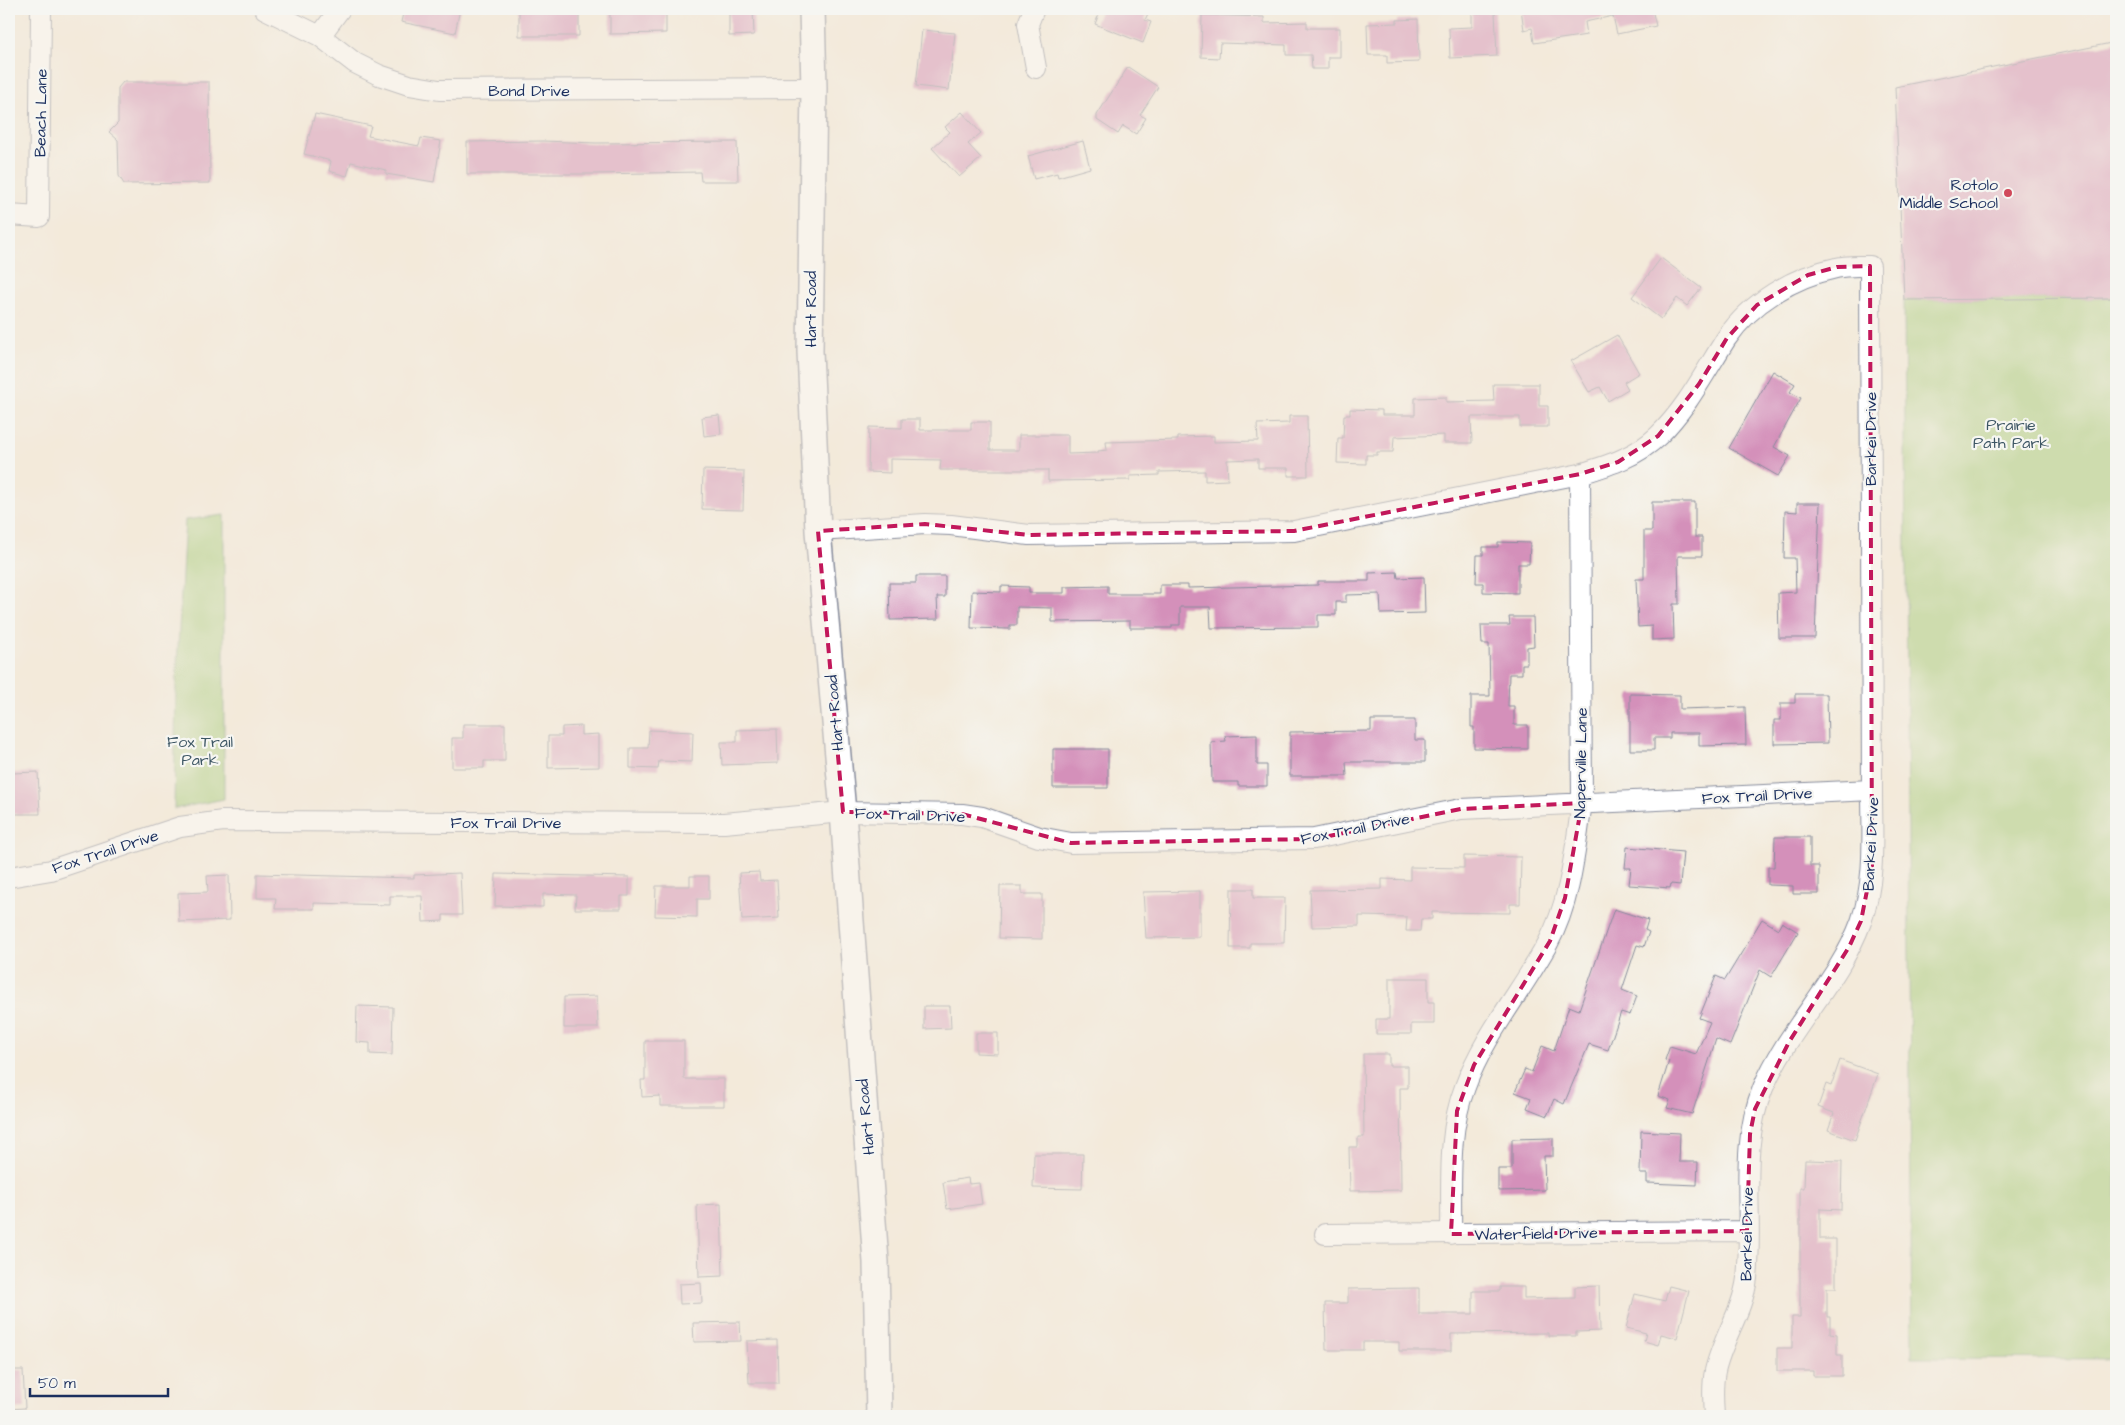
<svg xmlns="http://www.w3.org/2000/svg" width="2125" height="1425" font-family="'Architects Daughter',sans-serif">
	<rect width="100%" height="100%" fill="#f6f6f2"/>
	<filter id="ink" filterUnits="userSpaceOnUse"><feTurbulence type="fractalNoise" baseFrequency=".02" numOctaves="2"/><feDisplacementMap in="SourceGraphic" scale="10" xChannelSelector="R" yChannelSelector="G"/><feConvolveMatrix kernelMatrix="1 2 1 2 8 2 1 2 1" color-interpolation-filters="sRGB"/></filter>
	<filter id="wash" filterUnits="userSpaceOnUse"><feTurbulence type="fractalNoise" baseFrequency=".0096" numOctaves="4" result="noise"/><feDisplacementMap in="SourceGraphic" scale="20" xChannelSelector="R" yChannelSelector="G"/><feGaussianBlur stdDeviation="1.12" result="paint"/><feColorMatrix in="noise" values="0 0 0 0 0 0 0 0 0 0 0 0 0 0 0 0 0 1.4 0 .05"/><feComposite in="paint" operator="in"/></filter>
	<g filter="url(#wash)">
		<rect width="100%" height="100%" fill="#f3eada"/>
		<path fill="#a2cc78" stroke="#5e7e6b" d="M2116,298V1359L1912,1358L1904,300Z
			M224,515V799L174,809L176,683L185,520Z"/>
		<g id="blocks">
			<path fill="#d490ba" d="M404,9H460L455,33L401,22Z
				M519,9H579V36H519Z
				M610,9H666V33L610,34Z
				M729,9H753L754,35L729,36Z
				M1101,9H1150L1145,20L1151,22L1143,43L1095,24Z
				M1521,9H1652L1656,26L1617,34L1613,16L1585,22L1587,35L1534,43L1532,28L1524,30Z
				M1495,12L1497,56L1450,58L1449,28L1472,27V13Z
				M1202,15L1264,17V23L1307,22V28H1340V57H1328V69H1312L1311,55H1286V45L1220,43L1219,58L1201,57Z
				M1418,19L1419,62L1387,63V55H1368L1367,24L1397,23V20Z
				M922,30L955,33L949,90L916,86Z
				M2116,42V298L1904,300L1895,87Z
				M1128,67L1158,87L1140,115L1146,118L1136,134L1123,126L1118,134L1097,120V115Z
				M123,82H209L210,183L124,184L119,176L118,140L109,132L118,123V88Z
				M962,112L981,133L968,144L981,158L959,177L932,148L950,132L945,127Z
				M315,114L371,126L368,136L419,146L421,138L441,141L434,182L386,174V170L351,162L347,176L329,171L331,161L304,154Z
				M543,141L596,143L737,142L738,181H701L700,172L596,174H467V142Z
				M1083,141L1090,168L1058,177L1057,173L1034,179L1028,156Z
				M1661,258L1701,288L1687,306L1677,298L1661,319L1632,297Z
				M1617,335L1639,373L1624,382L1628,389L1608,401L1600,387L1589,392L1571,361Z
				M1773,371L1795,384L1790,392L1801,398L1774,447L1790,456L1778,476L1729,448Z
				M1493,384H1539V406H1548V427H1520V417H1471L1472,443H1444V435L1394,437L1393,452H1377V455H1366V464L1337,463L1338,438H1343L1344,415H1350V409L1382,410V415H1415V398L1446,397V402L1494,401Z
				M719,415L721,434L704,436L702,417Z
				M1289,416H1307L1308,476H1288V468H1258V459L1227,460L1228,480L1205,481V471L1159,472V475L1130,476V480L1048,481V470H940L941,460L890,459V473L868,472L869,427L902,428V419H920V430H971V422H990V450H1019V435H1068V454L1098,453V451L1107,450L1106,442L1178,440V437L1214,436V442L1258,441L1257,424L1289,423Z
				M703,470L744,471L743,510L702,509Z
				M1652,502H1695V537H1702V556H1678L1679,604H1673L1674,639L1652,640V626L1638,627L1636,579H1644V531H1652Z
				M1797,503H1820L1815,638H1779L1778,593L1796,592L1795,558H1784L1785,511L1797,512Z
				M1498,542L1530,543L1529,564H1518V593L1483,592V583H1476L1477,555H1483V547H1498Z
				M1397,572L1398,578L1424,577L1425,613L1381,614L1380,594L1346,595V602H1336V615H1318V627L1211,628L1210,607H1180V625H1172V628H1130V621L1052,622V608L1017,607V625H1010V629L971,628L972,591L1001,592V586L1029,587V593H1064V587L1108,586V594H1160V585H1188V588L1318,585V581H1369V573Z
				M916,576H945V597H937L938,619L890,620L889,583H916Z
				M1509,617H1533L1534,646L1527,647V664H1522V674H1509L1508,706H1514V725H1528V749L1474,748V727H1471V696H1490L1489,644H1482L1481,625H1510Z
				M1630,694L1680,695V709L1745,707L1746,745L1699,746V733H1670V738H1654V750H1630Z
				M1795,694H1827L1828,743L1774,744V720H1781V703H1795Z
				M1371,720H1415V740H1425V762H1346L1347,776H1290V732L1371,731Z
				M463,724H505V761H484V768H452V738H463Z
				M581,726V735L599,734V767L548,768V736H562V727Z
				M777,729L778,763L722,765L721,742H737V730Z
				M649,730L693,732L692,762L659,761L658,769L630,768V748H648Z
				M1257,735V765H1267V786H1238V782H1212L1211,742L1226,741L1225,736Z
				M1053,749H1108V788H1053Z
				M38,772L40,814H9V781H12V773Z
				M1775,837H1810V866H1819V894H1793V886L1768,885V867H1774Z
				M1627,847L1683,852L1680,885L1671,884L1670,888L1629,885L1631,868H1625Z
				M1464,856L1521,857L1520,904H1510V913L1432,912V919H1421L1420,931H1406L1407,917L1359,916V926L1312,927L1310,890L1382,889V879L1410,880V867L1464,868Z
				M759,872L760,881L777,880L779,918L742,920L739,873Z
				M460,873L462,915H443V921L423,922L422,896H390V905L314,903V909H275L276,898H257V874L414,878V875Z
				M496,874L629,877V896H621V909H575L576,895L543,894V907L495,906Z
				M229,875L230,920L179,922L178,893L208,892L207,876Z
				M690,876H709V899H697V917L655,916L656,886H690Z
				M1000,886H1022V894H1042V939L999,938Z
				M1231,889H1253V898H1285L1284,943H1250V948H1230Z
				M1200,891V937L1146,938L1143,892Z
				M1614,909L1648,920L1645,930L1649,932L1644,947L1637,945L1622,990L1637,996L1630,1015L1621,1012L1608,1050L1589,1044L1564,1104L1554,1099L1547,1116L1527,1108L1531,1098L1515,1092L1525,1069L1532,1072L1542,1046L1554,1051L1569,1006L1579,1010Z
				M1762,919L1778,929L1782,922L1798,932L1771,977L1760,970L1730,1045L1716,1039L1692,1114L1667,1108L1670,1100L1658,1096L1669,1061L1665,1060L1670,1046L1696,1054L1710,1022L1699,1018L1716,976L1725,980Z
				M1389,978H1428V1002H1434V1024H1411V1034H1376V1019H1389Z
				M597,996L598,1028H564V997Z
				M357,1006L393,1007L392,1055L370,1054V1043L356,1042Z
				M924,1006H950L951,1028L924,1029Z
				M976,1033H998V1054L976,1053Z
				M645,1041H684V1079H724V1106H660V1096L642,1097L641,1080H645Z
				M1363,1054H1389V1066H1408V1088H1400L1401,1190L1350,1191L1349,1147H1358V1137H1364Z
				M1840,1060L1878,1074L1855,1140L1828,1130L1834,1113L1818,1107L1826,1084L1831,1086Z
				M1641,1131L1680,1133L1679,1162H1698L1697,1185L1647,1183V1174H1640Z
				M1553,1138V1156H1544L1545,1190L1498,1191V1169H1512V1139Z
				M1034,1154H1083L1082,1189L1033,1188Z
				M1805,1160L1842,1161L1841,1210L1820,1209V1239H1836V1288H1827V1317H1830V1333L1837,1334V1355H1842V1376H1813V1371H1777V1348H1792V1317H1800V1188H1804Z
				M968,1178L969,1184L979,1183L982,1204L947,1209L943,1182Z
				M721,1204L723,1276L699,1277L697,1205Z
				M701,1283L702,1303L680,1304L679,1284Z
				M1599,1286L1600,1331L1576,1332V1336H1548V1333L1451,1334V1351H1399V1342H1363V1350H1326L1325,1303H1348V1289L1419,1288V1314H1473V1291H1500V1287H1524V1299L1575,1298V1287Z
				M1669,1286L1689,1291L1677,1338L1661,1334L1658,1345L1644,1341L1646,1333L1626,1328L1635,1294L1665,1301Z
				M740,1322L741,1341L694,1342L693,1323Z
				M777,1340L778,1383H749L747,1341Z
				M9,1370H23L25,1408L9,1409Z"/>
		</g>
	</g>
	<g filter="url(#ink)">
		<use href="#blocks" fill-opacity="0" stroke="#878c9c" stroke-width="1"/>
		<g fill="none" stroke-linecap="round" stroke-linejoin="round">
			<defs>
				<path id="minor" d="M265,9L320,36L355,63L379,75L409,85L439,90L814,88
					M1034,9L1028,24L1036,68
					M320,36L340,9
					M9,215L39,217L41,9
					M818,531L925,524L951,525L1029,535L1294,531L1580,474C1609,465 1636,457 1658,436C1687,408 1705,372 1726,339C1751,302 1793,277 1836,268C1846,265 1859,266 1870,266L1872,790C1872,834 1876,880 1861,922C1839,982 1788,1028 1763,1088C1738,1149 1754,1214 1747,1278C1743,1311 1722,1339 1715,1371C1712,1385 1713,1402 1714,1416
					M9,877L51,870L180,827L223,821L724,823L843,812L962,814L982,817L1039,837L1071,843L1314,839L1461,809L1872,790
					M1325,1234L1747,1231
					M1451,1234C1452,1185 1447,1133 1465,1087C1484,1035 1522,991 1548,943C1571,901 1575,849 1582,803L1580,474"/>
				<path id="tertiary" d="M812,9L814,88L810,351L818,531L843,812L876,1262L879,1416"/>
			</defs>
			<use href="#minor" stroke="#878c9c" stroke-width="22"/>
			<use href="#tertiary" stroke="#878c9c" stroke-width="28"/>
			<use href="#minor" stroke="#fff" stroke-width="20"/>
			<use href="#tertiary" stroke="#fff" stroke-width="25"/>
		</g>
	</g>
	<path d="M0 0H2125V1425H0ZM1870,266L1872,865L1861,921L1849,947L1789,1042L1755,1109L1750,1134L1747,1231L1451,1234L1457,1111L1474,1065L1550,941L1565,898L1582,803L1461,809L1314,839L1071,843L962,814L843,812L818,531L925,524L1029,535L1294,531L1580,474L1618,462L1658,436L1699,384L1727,338L1757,305L1808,275L1837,267Z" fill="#f3eada" fill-opacity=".55" fill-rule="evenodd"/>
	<path fill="none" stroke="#c2185b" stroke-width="4" stroke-dasharray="10 6" stroke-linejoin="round" d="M1870,266L1872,865L1861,921L1849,947L1789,1042L1755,1109L1750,1134L1747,1231L1451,1234L1457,1111L1474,1065L1550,941L1565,898L1582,803L1461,809L1314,839L1071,843L962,814L843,812L818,531L925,524L1029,535L1294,531L1580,474L1618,462L1658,436L1699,384L1727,338L1757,305L1808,275L1837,267Z"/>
	<circle fill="#d1495b" stroke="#f6f6f2" stroke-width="2" cx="2008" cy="193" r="5"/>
	<g text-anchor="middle" stroke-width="4.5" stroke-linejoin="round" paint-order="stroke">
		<g font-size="16" fill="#1b2f5e" stroke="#f6f6f2">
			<text x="529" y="96">Bond Drive</text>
			<text transform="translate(40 113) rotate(-89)" y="6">Beach Lane</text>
			<text transform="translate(810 309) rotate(-90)" y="6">Hart Road</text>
			<text transform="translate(1870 439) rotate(-90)" y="6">Barkei Drive</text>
			<text transform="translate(834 713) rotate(-95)" y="6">Hart Road</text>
			<text transform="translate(1580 763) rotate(-89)" y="6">Naperville Lane</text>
			<text transform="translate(1757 795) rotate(-3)" y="6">Fox Trail Drive</text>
			<text transform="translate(910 814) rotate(2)" y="6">Fox Trail Drive</text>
			<text x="506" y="828">Fox Trail Drive</text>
			<text transform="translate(1355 828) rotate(-11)" y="6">Fox Trail Drive</text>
			<text transform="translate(1870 844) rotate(-87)" y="6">Barkei Drive</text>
			<text transform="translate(105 851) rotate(-18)" y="6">Fox Trail Drive</text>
			<text transform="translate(865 1117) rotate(-95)" y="6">Hart Road</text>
			<text transform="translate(1536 1233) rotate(-1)" y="6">Waterfield Drive</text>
			<text transform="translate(1746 1234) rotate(-89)" y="6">Barkei Drive</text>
		</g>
		<g font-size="16" fill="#1b2f5e" stroke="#f6f6f2" text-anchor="end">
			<text x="1998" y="190">Rotolo<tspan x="1998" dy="18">Middle School</tspan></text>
		</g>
		<g font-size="16" fill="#3d5664" stroke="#f6f6f2">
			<text x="2011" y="430">Prairie<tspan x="2011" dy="18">Path Park</tspan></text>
			<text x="200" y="747">Fox Trail<tspan x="200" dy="18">Park</tspan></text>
		</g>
	</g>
	<rect width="2125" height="1425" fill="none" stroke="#f6f6f2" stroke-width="30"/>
	<path d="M30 1388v8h138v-8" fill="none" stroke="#1b2f5e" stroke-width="2.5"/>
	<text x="38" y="1388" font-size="15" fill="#1b2f5e" stroke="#f6f6f2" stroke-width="4" paint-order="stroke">50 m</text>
</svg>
